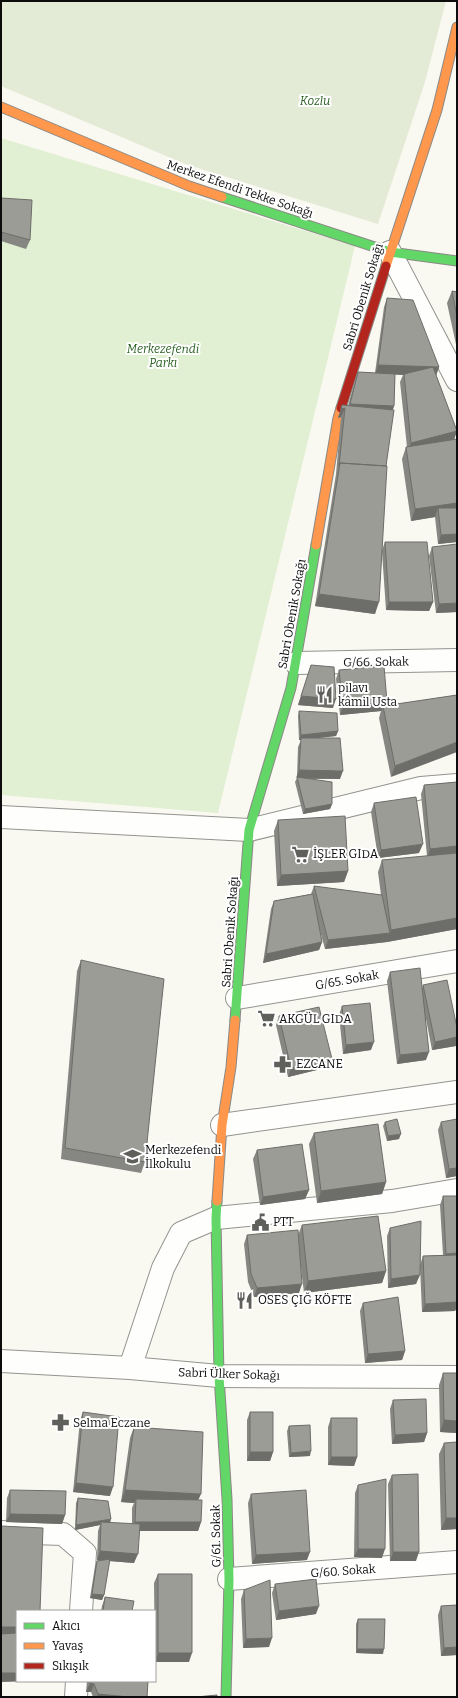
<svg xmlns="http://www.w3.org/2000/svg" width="458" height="1698" font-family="Bitter,serif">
	<rect width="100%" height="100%" fill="#faf9f1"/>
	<path fill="#e1efd2" d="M1,138L355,246L218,813L1,795Z"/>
	<path fill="#e3ead6" d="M1,1H446L425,82L378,224L185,164L1,86Z"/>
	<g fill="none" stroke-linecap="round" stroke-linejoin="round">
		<defs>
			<path id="street" d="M390,252L457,380
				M296,663L457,660
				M1,817L249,830L421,788L457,785
				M237,998L457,961
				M222,1125L457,1092
				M1,1361L130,1368L219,1376L457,1377
				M130,1368L163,1268L181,1233L216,1218L392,1201L457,1190
				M1,1532L63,1534L85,1553L81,1611
				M229,1579L457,1562
				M76,1697L77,1681"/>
			<path id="fast" d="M222,197L390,252L457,261
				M235,1020L249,830L291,688L316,545
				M217,1201L216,1218L219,1376L227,1499L229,1579L226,1697"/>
			<path id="slow" d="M1,107L189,186L222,197
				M386,266L437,110L457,27
				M316,545L338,418L341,408
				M217,1201L222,1125L231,1067L235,1020"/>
			<path id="jam" d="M341,408L386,266"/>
		</defs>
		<use href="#street" stroke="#93938f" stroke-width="24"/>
		<use href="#fast" stroke="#8a8986" stroke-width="11"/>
		<use href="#slow" stroke="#8a8986" stroke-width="11"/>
		<use href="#jam" stroke="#8a8986" stroke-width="11"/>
		<use href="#street" stroke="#fefefd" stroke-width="22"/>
		<use href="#fast" stroke="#63d668" stroke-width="9"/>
		<use href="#slow" stroke="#ff974d" stroke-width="9"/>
		<use href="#jam" stroke="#b3261e" stroke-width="9"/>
	</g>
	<path fill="#868682" d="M1,198L30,240L26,249L1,241Z
		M452,291L457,292V349L447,303Z
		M387,298L439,367L436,375L457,431L454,439L457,542L438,544L435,517L411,521L402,459L406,447H407L400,382L403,375L395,374L394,406L393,409L386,466L382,550L385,542L433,602L429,611L386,610L382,552L375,614L315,606L336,474L341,417L338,418L342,405L348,406L355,381L358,372L375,373L384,307Z
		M432,547L457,612L436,613L429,556Z
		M311,665L333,708L298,705Z
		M339,670L386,706L457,695L391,777L379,718L381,711L340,715L336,679Z
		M299,711L338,731L336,736L316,738L340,779H306L332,804L330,809L303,814L295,782L297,778L298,747L301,740H299L298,716Z
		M457,782V929L387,942L325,949L319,927L322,942L319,950L263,963L271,909L274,901L311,894L314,886L381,895L378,872L382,860L427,856L421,794L424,785Z
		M374,803L419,853L378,858L371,812Z
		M278,820L348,871L344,882L277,886L274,831Z
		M81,960L145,1162L141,1173L61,1159L77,971Z
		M390,972L422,989L423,985L457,1028V1042L456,1046L432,1050L426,1019V1060L397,1064L387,981Z
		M342,1006L371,1050L343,1054L339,1015Z
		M279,1016L332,1059L329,1067L288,1077L276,1025Z
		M385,1122L399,1139L387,1141L383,1126Z
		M441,1122L457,1176L446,1178L438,1130Z
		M314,1133L386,1182L382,1194L317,1203L309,1144Z
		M257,1150L309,1190L305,1199L260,1205L253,1159Z
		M443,1196H457V1307L455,1311L422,1312L420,1266L416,1284L388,1288L387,1236L390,1228L420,1265L423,1256L443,1255L440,1205Z
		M302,1225L386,1271L382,1283L304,1293L300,1260L299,1293L254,1297L248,1282L244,1244L247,1235H298Z
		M363,1303L405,1351L402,1360L365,1363L360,1311Z
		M443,1373H457V1433L440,1432L439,1385Z
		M393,1400L427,1433L424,1442L392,1444L390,1409Z
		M83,1412L110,1496L73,1492L80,1420Z
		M250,1412L273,1452L270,1461H247V1420Z
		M331,1418L357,1457L354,1466L328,1465V1427Z
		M289,1426L310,1456L289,1457L287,1431Z
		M134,1427L198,1500L201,1522L198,1531H139L134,1563L109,1561L104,1595L102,1600L90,1598L95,1566L97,1561L102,1560H97L98,1531L100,1525L75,1530L76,1503L78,1498L110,1523L132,1524V1508L134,1503L121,1502L130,1438Z
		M444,1443L457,1529L441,1530L439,1454Z
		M392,1475L416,1561H390L388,1484Z
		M358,1485L382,1558L354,1557L355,1493Z
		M10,1490L65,1515L62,1524L6,1522L7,1498Z
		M251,1494L307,1560L252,1564L248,1503Z
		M158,1574L189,1662H155L154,1583Z
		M275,1584L316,1614L276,1620L272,1593Z
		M244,1590L269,1647L243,1648L241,1599Z
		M105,1597L132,1611H101L102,1606Z
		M457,1605V1655L441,1656L438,1615L441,1606Z
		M358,1619L383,1654L356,1653V1624Z
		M87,1681H148L147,1697H93L91,1692H86Z"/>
	<path fill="#6d6d6a" d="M378,365L439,367L436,376L375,374Z
		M350,404L394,406L391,415L346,412Z
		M345,408L341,417L338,418L341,409Z
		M457,431L454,440L408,452L411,443Z
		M457,503V514L438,508L435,517L411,521L415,509Z
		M457,534V542L438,544L441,535Z
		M319,594L379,602L375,614L315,606Z
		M389,602H433L429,611L386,610Z
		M457,603V612L436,613L439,604Z
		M301,696L336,699L333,708L298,705Z
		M387,702L384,711L383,706L381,711L340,715L343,707Z
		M338,731L336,736L301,740V738V740H299L301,735Z
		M457,742V752L391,777L395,766Z
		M299,770L343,771L340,779L297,778V777L296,778Z
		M332,804L330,809L303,814L305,809Z
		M423,844L419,853L378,858L381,850Z
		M457,846V855L427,858L430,849Z
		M348,871L344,882L277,886L281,875Z
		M457,918V929L387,942L325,949L328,940L390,933L391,930Z
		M322,942L319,950L263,963L266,954Z
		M457,1037V1042L456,1046L432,1050L435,1042Z
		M374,1042L371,1050L343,1054L346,1045Z
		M429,1052L426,1060L397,1064L400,1055Z
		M332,1059L329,1067L288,1077L291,1068Z
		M401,1134L399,1139L387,1141L388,1136Z
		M457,1168V1176L446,1178L449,1169Z
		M386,1182L382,1194L317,1203L321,1191Z
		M309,1190L305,1199L260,1205L263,1197Z
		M457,1253V1262L443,1263L446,1254Z
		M386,1271L382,1283L304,1293L308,1281Z
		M420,1275L416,1284L388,1288L391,1279Z
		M302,1284L299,1293L254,1297L257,1288Z
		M457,1302V1307L455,1311L422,1312L425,1304Z
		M405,1351L402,1360L365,1363L368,1354Z
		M444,1420L457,1421V1433L440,1432Z
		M427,1433L424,1442L392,1444L395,1435Z
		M311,1451L310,1456L289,1457L291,1453Z
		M250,1452H273L270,1461H247Z
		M331,1457H357L354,1466L328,1465Z
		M76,1483L113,1487L110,1496L73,1492Z
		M125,1490L201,1494L196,1505L136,1499L134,1503L121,1502Z
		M10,1514L65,1515L62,1524L6,1522Z
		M446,1518H457V1529L441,1530Z
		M111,1519L110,1524L101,1522L100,1525L75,1530L76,1525Z
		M135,1522H201L198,1531H132Z
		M358,1549H385L382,1558L354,1557Z
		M100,1551L138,1554L134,1563L97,1560Z
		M310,1552L307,1560L252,1564L256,1555Z
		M393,1552H419L416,1561H390Z
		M92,1594L104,1595L102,1600L90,1598Z
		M319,1606L316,1614L276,1620L279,1611Z
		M1,1627H17V1639H1Z
		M272,1638L269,1647L243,1648L246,1639Z
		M457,1647V1655L441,1656L444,1648Z
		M357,1649H384L383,1654L356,1653Z
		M158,1653H192L189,1662H155Z
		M1,1673H17V1681H38L1,1682Z
		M90,1683L94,1684L91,1692H86Z
		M98,1694L129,1697H97Z"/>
	<path fill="#9c9c97" stroke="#6d6d6a" d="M1,198L32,200L30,240L1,232Z
		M452,291L457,292V317Z
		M387,298L413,300L439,367L378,365Z
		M433,367L457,431L411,443L404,374Z
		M358,372L395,374L394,406L350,404Z
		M342,405L394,410L386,466L340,463L339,466L345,408L341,409Z
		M457,439V503L415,509L406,447Z
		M340,463L387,466L379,602L319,594Z
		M438,508H457V534L441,535Z
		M385,542H427L433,602H389Z
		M457,544V603L439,604L432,547Z
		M311,665L334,667L336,699L301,696Z
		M384,666L387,702L343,707L339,670Z
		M457,695V742L395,766L383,706Z
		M299,711L337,713L338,731L301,735Z
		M301,738H340L343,771L299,770Z
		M297,777L332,782V804L305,809Z
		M457,782V846L430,849L424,785Z
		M416,797L423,844L381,850L374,803Z
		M345,816L348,871L281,875L278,820Z
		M457,853V918L391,930L382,860Z
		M314,886L382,895L390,933L328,940Z
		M313,894L322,942L266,954L274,901Z
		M81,960L164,979L145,1162L65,1148Z
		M420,968L429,1052L400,1055L390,972Z
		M447,980L457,1028V1037L435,1042L423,985Z
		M370,1003L374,1042L346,1045L342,1006Z
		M319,1007L332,1059L291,1068L279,1016Z
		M397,1119L401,1134L388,1136L385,1122Z
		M457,1119V1168L449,1169L441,1122Z
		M378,1124L386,1182L321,1191L314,1133Z
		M302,1144L309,1190L263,1197L257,1150Z
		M443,1196H457V1253L446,1254Z
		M378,1216L386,1271L308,1281L302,1225Z
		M421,1221L420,1275L391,1279L390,1228Z
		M298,1230L302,1284L257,1288L251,1274L247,1235Z
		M457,1255V1302L425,1304L423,1256Z
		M398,1297L405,1351L368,1354L363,1303Z
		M443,1373H457V1421L444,1420Z
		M426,1399L427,1433L395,1435L393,1400Z
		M83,1412L119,1417L113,1487L76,1483Z
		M250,1412H273V1452H250Z
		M331,1418H357V1457H331Z
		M310,1425L311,1451L291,1453L289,1426Z
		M134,1427L203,1432L201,1494L125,1490Z
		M457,1442V1518H446L444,1443Z
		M418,1474L419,1552H393L392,1475Z
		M386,1479L385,1549H358V1485Z
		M10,1490L66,1491L65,1515L10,1514Z
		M306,1490L310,1552L256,1555L251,1494Z
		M78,1498L108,1501L111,1519L76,1525Z
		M136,1499L202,1500L201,1522H135Z
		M101,1522L140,1524L138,1554L100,1551Z
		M1,1526L43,1528L40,1611H17V1627H1Z
		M110,1559L104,1595L92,1594L97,1561Z
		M158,1574H192V1653H158Z
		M316,1579L319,1606L279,1611L275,1584Z
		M270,1580L272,1638L246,1639L244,1590Z
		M105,1597L134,1601L132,1611H103Z
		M457,1605V1647L444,1648L441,1606Z
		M358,1619H385L384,1649H357Z
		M17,1633V1673H1V1634Z
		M90,1681H148L147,1697H129L98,1694L94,1684L90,1683Z
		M217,1695V1697H196Z"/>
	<defs>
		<symbol id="restaurant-bare" viewBox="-9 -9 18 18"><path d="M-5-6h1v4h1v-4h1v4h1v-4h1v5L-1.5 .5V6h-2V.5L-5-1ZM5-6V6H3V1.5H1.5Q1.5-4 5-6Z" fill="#5f5f5c" stroke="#fff" stroke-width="2.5" paint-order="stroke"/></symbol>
		<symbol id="supermarket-bare" viewBox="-9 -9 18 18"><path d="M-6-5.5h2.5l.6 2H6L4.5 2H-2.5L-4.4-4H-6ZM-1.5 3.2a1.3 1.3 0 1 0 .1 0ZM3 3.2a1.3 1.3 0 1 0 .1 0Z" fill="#5f5f5c" stroke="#fff" stroke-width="2.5" paint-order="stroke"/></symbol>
		<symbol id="pharmacy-bare" viewBox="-9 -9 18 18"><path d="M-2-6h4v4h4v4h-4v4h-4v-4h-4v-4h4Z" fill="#5f5f5c" stroke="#fff" stroke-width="2.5" paint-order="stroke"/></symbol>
		<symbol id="school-bare" viewBox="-9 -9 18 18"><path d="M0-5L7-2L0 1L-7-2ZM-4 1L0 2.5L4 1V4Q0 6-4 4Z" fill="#5f5f5c" stroke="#fff" stroke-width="2.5" paint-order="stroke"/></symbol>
		<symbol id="civic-bare" viewBox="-9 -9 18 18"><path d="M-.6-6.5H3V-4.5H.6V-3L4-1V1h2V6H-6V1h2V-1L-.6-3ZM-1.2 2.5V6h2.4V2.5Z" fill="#5f5f5c" stroke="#fff" stroke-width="2.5" paint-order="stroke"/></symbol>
	</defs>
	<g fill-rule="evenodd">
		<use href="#restaurant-bare" x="312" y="682" width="25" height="25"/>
		<use href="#supermarket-bare" x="288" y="842" width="25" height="25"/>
		<use href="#supermarket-bare" x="254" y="1006" width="25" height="25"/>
		<use href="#pharmacy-bare" x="270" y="1052" width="25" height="25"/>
		<use href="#school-bare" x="120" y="1144" width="25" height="25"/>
		<use href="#civic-bare" x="248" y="1210" width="25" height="25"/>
		<use href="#restaurant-bare" x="232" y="1288" width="25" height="25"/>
		<use href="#pharmacy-bare" x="48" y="1410" width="25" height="25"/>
	</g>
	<g text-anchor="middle" stroke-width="4" stroke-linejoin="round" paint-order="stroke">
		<g font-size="12" font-style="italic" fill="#295f21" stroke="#fff">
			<text x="315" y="105">Kozlu</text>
			<text x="163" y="353">Merkezefendi<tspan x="163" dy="14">Parkı</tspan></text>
		</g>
		<g font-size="12" fill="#0c0c0c" stroke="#fff">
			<text transform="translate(240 189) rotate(19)" y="4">Merkez Efendi Tekke Sokağı</text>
			<text transform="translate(363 297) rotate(-73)" y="4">Sabri Obenik Sokağı</text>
			<text transform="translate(292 614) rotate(-80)" y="4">Sabri Obenik Sokağı</text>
			<text transform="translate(376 662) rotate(-1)" y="4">G/66. Sokak</text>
			<text transform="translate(230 932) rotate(-86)" y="4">Sabri Obenik Sokağı</text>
			<text transform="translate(347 980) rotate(-10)" y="4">G/65. Sokak</text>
			<text transform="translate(229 1374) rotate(2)" y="4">Sabri Ülker Sokağı</text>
			<text transform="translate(216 1536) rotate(-91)" y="4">G/61. Sokak</text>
			<text transform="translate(343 1571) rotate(-4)" y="4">G/60. Sokak</text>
		</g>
		<g font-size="12" fill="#0c0c0c" stroke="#fff" text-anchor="start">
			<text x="338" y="692">pilavı<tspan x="338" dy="14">kâmil Usta</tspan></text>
			<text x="313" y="858">İŞLER GIDA</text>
			<text x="279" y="1023">AKGÜL GIDA</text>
			<text x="296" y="1068">EZCANE</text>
			<text x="145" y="1154">Merkezefendi<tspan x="145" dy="14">İlkokulu</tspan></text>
			<text x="273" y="1226">PTT</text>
			<text x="258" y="1304">OSES ÇIĞ KÖFTE</text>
			<text x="73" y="1427">Selma Eczane</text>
		</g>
	</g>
	<rect width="458" height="1698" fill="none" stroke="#0c0c0c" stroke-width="4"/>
	<rect x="16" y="1610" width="140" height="72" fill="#ffffff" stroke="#9e9e9e"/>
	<rect x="24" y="1623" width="20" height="6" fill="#63d668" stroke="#9e9e9e"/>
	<text x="52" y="1630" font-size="12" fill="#0c0c0c">Akıcı</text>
	<rect x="24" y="1643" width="20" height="6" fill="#ff974d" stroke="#9e9e9e"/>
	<text x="52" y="1650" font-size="12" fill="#0c0c0c">Yavaş</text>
	<rect x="24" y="1663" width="20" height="6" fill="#b3261e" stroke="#9e9e9e"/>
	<text x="52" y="1670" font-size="12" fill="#0c0c0c">Sıkışık</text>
</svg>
